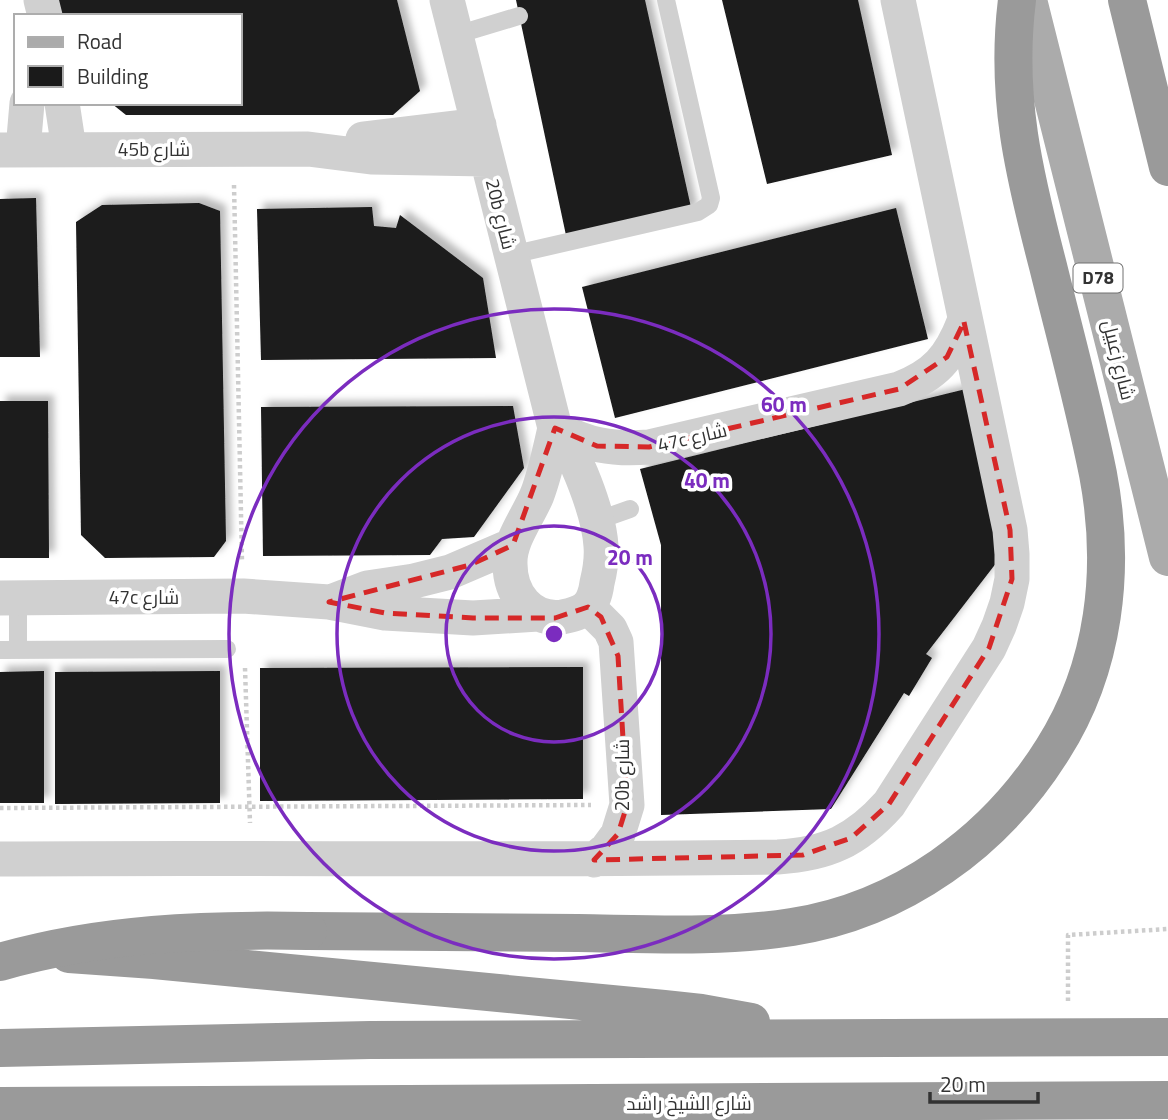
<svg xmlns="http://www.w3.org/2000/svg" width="1168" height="1120" font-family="'Titillium Web',Cairo,sans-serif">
	<defs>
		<filter id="shadow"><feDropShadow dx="6" dy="-6" stdDeviation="3.5" flood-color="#0004"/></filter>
	</defs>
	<rect width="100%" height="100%" fill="#fff"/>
	<path fill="#1a1a1a" filter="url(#shadow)" d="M55,0H397L420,91L393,115H126L111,103H240V16H59Z
		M516,0H645L692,212L567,240Z
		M722,0H858L892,155L767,184Z
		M36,198L40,357H0V199Z
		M199,203L220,211L226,541L214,557L105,558L81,535L76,222L102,205Z
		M372,207L374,226L396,228L400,215L483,278L496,358L261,360L257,209Z
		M896,208L928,339L615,418L582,287Z
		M970,388L1007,549L926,654L932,658L909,696L904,693L831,809L661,815V545L640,469Z
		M0,401H48L49,558H0Z
		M513,406L524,468L474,537L442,539L430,555L263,556L261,407Z
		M583,667V799L260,801V668Z
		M44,671V803H0V672Z
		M220,671V803L55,804V672Z"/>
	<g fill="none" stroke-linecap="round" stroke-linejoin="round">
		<path stroke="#cdcdcd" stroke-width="4.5" stroke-dasharray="3.5 3.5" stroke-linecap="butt" d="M234,185L242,561
			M245,668L250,823
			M0,808L591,805
			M1068,1001V935L1168,929"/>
		<path stroke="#d0d0d0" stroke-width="18" d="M456,35L519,16
			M511,255L698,212L709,205L711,198L666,0
			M596,521L630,509
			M0,650L227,649
			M18,650V598"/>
		<path stroke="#d0d0d0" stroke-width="35" d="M41,0L45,16
			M447,0L555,428C588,445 611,450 649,447L899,389C935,375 950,358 964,322
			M62,103L69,149
			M363,139L479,125
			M0,150L308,149L371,157L487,159
			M23,150L27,103
			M555,428C576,452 599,514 601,546C602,558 600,571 597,583C596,591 593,602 587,607C581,613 571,615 562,617C530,621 510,594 510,564C509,540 528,517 537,495C545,474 550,450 555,428Z
			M0,598L243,596L329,602L385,613L473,618L538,614
			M333,601L367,588L414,581L450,572L513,545
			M588,607L610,629L616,642L627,805L618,834L607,849L594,860
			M0,859C259,857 519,861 778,857C827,854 856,841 889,804L989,648L999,626L1007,603L1012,579V554L1010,530L898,0"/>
		<path stroke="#ababab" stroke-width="38" d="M1028,0L1168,557"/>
		<path stroke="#9a9a9a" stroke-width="38" d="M1127,0L1168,167
			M308,931C398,932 488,932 578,933C649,934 722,938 792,927C901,910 995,842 1053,749C1105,667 1116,569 1098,474C1084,404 1065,335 1048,266C1024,174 1005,96 1017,0
			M69,954L154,960L664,1009L701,1013L751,1022
			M0,1048L370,1040L1168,1037
			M0,1106L1168,1100"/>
		<path stroke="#9a9a9a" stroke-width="38" d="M0,962C101,933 204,929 308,931"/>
	</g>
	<path fill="none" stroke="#d62828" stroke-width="5" stroke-dasharray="14 9" stroke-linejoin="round" d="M964,322L1010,530L1012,579L989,648L889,804L851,838L803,855L594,860L618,834L627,805L618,656L601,617L588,607L555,618H473L385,613L329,602L470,565L513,545L555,428L597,446L649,447L899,389L947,357Z"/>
	<g fill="none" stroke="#7b2cbf" stroke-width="3.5">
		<circle cx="554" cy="634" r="108"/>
		<circle cx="554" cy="634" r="217"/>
		<circle cx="554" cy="634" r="325"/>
	</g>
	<g text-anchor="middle" stroke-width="7" stroke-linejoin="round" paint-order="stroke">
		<rect fill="#fff" stroke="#707070" stroke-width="2" x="1073.5" y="263.5" width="49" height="29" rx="5"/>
		<g font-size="18" font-weight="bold" fill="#333">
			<text x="1098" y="284">D78</text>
		</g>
		<g font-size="19" fill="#333" stroke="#fff">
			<text x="154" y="156">45b شارع</text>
			<text transform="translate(501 214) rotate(76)" y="7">20b شارع</text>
			<text transform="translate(1119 360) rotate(76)" y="7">شارع زعبيل</text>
			<text transform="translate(692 437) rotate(-13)" y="7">47c شارع</text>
			<text x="144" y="604">47c شارع</text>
			<text transform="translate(622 775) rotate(-90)" y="7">20b شارع</text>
			<text x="689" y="1110">شارع الشيخ راشد</text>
		</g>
	</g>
	<circle cx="554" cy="634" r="10" fill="#7b2cbf" stroke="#fff" stroke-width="3.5"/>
	<g font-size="21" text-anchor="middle" font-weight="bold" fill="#7b2cbf" stroke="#fff" stroke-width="7" stroke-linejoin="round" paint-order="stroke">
		<text x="784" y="412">60 m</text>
		<text x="707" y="488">40 m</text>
		<text x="630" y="565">20 m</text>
	</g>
	<rect x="14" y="14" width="228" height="91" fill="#ffffff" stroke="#adadad" stroke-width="2"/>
	<rect x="28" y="37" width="35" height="10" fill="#ababab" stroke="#adadad" stroke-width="2"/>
	<text x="77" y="49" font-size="21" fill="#333333">Road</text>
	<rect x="28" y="66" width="35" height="21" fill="#1a1a1a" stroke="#adadad" stroke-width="2"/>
	<text x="77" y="84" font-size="21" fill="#333333">Building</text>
	<path d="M930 1092v10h108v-10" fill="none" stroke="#333333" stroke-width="3.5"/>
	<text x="940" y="1092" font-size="21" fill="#333333" stroke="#ffffff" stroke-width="5" paint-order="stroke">20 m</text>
</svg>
